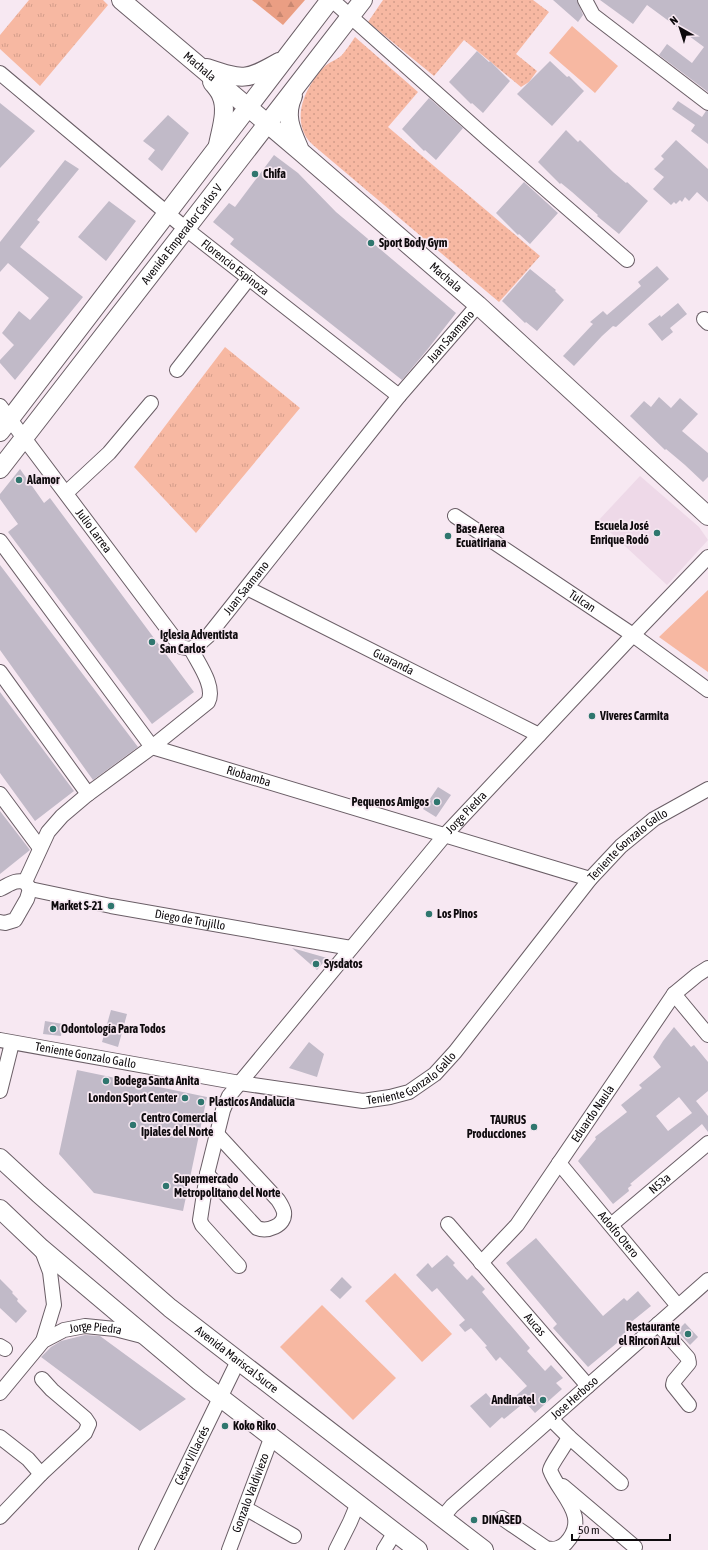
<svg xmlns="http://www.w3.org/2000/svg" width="708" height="1550" font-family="'Asap Condensed',sans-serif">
	<defs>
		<pattern id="grass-dots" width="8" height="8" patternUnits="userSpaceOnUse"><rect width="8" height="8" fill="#f7b8a2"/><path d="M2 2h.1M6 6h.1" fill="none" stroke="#d39d8a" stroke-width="1.8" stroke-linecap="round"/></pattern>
		<pattern id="forest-firs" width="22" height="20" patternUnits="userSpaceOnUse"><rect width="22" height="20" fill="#ea9e83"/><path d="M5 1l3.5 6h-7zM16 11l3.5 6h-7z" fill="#c88770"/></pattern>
		<pattern id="park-tufts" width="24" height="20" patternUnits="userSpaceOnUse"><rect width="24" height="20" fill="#f7b8a2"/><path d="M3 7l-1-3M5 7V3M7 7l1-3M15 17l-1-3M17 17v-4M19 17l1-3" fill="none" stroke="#d39d8a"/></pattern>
	</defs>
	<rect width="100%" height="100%" fill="#f7e8f2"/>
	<path fill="#eed9e8" d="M640,476L699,527L708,540L667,585L598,521Z"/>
	<path fill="url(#grass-dots)" d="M383,0H533L549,12L516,54L537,71L529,82L521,87L464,40L434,76L368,22Z
		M355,37L418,92L388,127L540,256L499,302L313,145C310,142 307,139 305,135C293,112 308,84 324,67C329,62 337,60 342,55C347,49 351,43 355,37Z"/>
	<path fill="url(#forest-firs)" d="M252,0H305L283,25Z"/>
	<path fill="url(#park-tufts)" d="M29,0H103L108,5L40,86L0,49V35Z
		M225,347L300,408L196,533L134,467Z"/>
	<path fill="#f7b8a2" d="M572,26L618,66L595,93L549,53Z
		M708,590V672L659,637Z
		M395,1273L452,1334L422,1362L365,1301Z
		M322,1305L396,1378L353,1420L280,1347Z"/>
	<path fill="#c1bac8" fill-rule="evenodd" d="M553,0H577L583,15L578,22Z
		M600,0H708V92L659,55L667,44L692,63L704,47L647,5L633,24Z
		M477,51L489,62L490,61L510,81L483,113L472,103L471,104L449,82Z
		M550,61L567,77L569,76L584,91L552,126L517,94Z
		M429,98L463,128L436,160L425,150L424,151L402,129Z
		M678,101L702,117L706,111H708V144L691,131L695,125L672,109Z
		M0,103L35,131L0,168Z
		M168,115L189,133L162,171L148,159L155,150L143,141Z
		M566,130L578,142L580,140L613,172L626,183L627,182L648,201L619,234L597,216L598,215L572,192L561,183L560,184L538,162Z
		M676,140L708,169V202L697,192L689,201L685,197L682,202L680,200L676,204L674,202L671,205L653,189L664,177L654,169L664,159L661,156Z
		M274,155L298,173L336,212L456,313L427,350L402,380L230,244L234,239L213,222L229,203L235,207Z
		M65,160L79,169L37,220L40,222L20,247L83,297L15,380L0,363V360L14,345L2,333L19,311L30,320L49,298L8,263L0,272V242Z
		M524,182L558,213L530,244L519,234L518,235L496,213Z
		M109,201L136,221L106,261L78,237Z
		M657,266L669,279L616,327L613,326L602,336L574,366L563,356L593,324L590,322L603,311L607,315L641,286L638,282Z
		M530,269L556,290L555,291L564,300L537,331L526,322L525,323L502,301Z
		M678,303L687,314L670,328L673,332L662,341L648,324L660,315L661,317Z
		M659,397L671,408L680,398L698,414L682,431L708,453V477L703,482L685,465L666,449L665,450L630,416L644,401L651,407Z
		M20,469L44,503L50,498L194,692L152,724L8,532L18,524L0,499V494Z
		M0,565L138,747L93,780L0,650Z
		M0,692L74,791L35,821L0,773Z
		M438,787L451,795L436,817L423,809Z
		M0,811L30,850L0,874Z
		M292,948L327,958L317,970Z
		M111,1010L127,1014L118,1047L102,1042Z
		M45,1021L63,1024L61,1036L43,1034Z
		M674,1027L691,1047L694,1045L708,1062V1091L696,1101L708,1116V1132L702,1124L630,1184L632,1185L628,1188L629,1191L613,1204L578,1161L596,1139L595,1137L627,1112L621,1105L642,1088L639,1085L661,1067L653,1057L663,1041ZM679,1097L692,1113L668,1131L656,1116Z
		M309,1042L324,1054L317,1077L289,1068Z
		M77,1070L207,1097L183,1211L94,1193L59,1154Z
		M536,1238L603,1316L624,1298L627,1301L638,1291L651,1306L625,1327L628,1330L621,1336L623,1338L588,1367L553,1328L557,1324L506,1263Z
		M447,1255L455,1263L453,1265L467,1280L472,1275L485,1289L482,1292L530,1348L527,1351L545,1371L551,1365L563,1378L556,1383L562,1389L535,1413L525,1402L504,1419L502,1417L490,1428L470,1406L486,1393L497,1406L506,1398L509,1402L527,1386L500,1357L496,1361L485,1347L487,1346L471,1328L465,1332L459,1325L465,1320L437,1288L432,1292L416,1275L428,1263L432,1268Z
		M342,1277L352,1287L340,1299L330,1290Z
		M0,1279L13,1292L12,1293L18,1299L17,1301L27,1311L16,1323L0,1308Z
		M685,1323L698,1337L690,1345L677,1331Z
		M85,1335L100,1336L186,1399L140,1431L41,1357L51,1347L61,1341Z"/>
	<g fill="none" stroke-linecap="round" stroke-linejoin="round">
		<defs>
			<g id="minor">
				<path d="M332,0L489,140L627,260"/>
				<path d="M585,0L593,15L708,103"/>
				<path id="s1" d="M0,73L186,229L399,396"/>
				<path d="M704,319L708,323"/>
				<path d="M177,370L249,278"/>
				<path id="s2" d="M0,406L181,647L191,649"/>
				<path d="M66,493L109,453L151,403"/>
				<path id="s3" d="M455,516L633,635L708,690"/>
				<path id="s4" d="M0,541L152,747L590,879"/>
				<path id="s5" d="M247,588L539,735"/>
				<path id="s6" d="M191,649L199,644L208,636L399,396L478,305"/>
				<path d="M0,672L88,794"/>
				<path d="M0,794L40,848"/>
				<path d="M25,882L48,832L62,816L88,794L152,747L208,702C216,687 198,663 191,649"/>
				<path d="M0,889C9,885 15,879 25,882L30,889"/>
				<path id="s7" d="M30,889L111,906L351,948"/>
				<path d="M0,922L5,923L15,920L27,899L30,889"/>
				<path d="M674,994L708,1035"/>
				<path id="s8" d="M0,1040L240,1083L363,1101L390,1097L409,1092L435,1074L455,1052L590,879L621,846L654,819L708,789"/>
				<path d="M0,1091L12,1043"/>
				<path id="s9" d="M559,1163L678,1306"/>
				<path d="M207,1174L257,1228C267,1232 286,1226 284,1212C283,1208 280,1203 278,1200L217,1134"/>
				<path id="s10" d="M448,1224L588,1386"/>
				<path id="s11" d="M611,1225L708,1143"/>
				<path d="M41,1248L50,1272L54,1305L43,1341"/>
				<path id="s12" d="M481,1263L517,1225L674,994L697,975L708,968"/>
				<path id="s13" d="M239,1266L202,1225L200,1220L207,1174L223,1110L229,1096L445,835L633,635L708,557"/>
				<path d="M658,1324L688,1358L689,1363L674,1381L673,1385L689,1405"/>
				<path d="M0,1346L5,1349"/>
				<path id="s14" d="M0,1393L43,1341L64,1330L85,1326L115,1329L146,1337"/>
				<path d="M551,1419L569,1437L621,1483"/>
				<path d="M0,1437L28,1459L41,1474"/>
				<path d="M563,1486L635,1547"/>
				<path d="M245,1508L294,1536"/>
				<path d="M0,1517L41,1474L85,1433L89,1424L85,1418L52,1390L42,1379"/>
				<path id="s15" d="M442,1518L452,1506L708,1280"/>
				<path d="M502,1518L546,1548C554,1550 560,1549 566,1543C591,1516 559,1495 550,1470C551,1464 565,1446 569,1437"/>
				<path id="s16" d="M146,1550L238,1361"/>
				<path id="s17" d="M229,1550L272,1436"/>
				<path d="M336,1550L350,1522L358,1503"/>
				<path d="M384,1550L395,1532"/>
			</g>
			<g id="major">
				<path id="s18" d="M121,0L301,152L478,305L708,516"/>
				<path d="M207,68C243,80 246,81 279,62"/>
				<path d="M212,82C215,86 219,90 221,95C228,110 221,129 218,145"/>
				<path d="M293,96C284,115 291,130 299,148"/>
				<path d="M0,432L330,0"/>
				<path id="s19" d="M0,469C120,312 243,157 363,0"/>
				<path id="s20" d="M0,1158L39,1194L170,1308L484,1550"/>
				<path d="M0,1209L41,1248L199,1381L418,1550"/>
			</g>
		</defs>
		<use href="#minor" stroke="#6a5e66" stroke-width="16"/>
		<use href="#major" stroke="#6a5e66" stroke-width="20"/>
		<use href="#minor" stroke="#fff" stroke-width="14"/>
		<use href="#major" stroke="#fff" stroke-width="18"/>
	</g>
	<g fill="#2f766e" stroke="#f7e8f2" stroke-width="1.5">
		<circle cx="255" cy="174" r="4"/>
		<circle cx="371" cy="243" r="4"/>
		<circle cx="19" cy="480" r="4"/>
		<circle cx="657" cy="533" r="4"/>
		<circle cx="448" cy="536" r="4"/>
		<circle cx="152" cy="642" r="4"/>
		<circle cx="592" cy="716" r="4"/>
		<circle cx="437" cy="802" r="4"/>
		<circle cx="111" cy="906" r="4"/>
		<circle cx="429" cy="914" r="4"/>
		<circle cx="316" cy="964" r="4"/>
		<circle cx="53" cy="1029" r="4"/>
		<circle cx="106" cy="1081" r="4"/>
		<circle cx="185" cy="1098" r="4"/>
		<circle cx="201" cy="1102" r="4"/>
		<circle cx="133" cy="1125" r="4"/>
		<circle cx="534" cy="1127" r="4"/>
		<circle cx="166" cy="1186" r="4"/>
		<circle cx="688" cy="1334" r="4"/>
		<circle cx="543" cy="1400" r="4"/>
		<circle cx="225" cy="1426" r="4"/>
		<circle cx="474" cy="1520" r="4"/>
	</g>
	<g text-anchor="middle" stroke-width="3.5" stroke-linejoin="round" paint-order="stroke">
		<g font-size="12" fill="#0e0a0d" stroke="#f7e8f2">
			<text dy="4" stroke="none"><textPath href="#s18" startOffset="103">Machala</textPath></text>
			<text dy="4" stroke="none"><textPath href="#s19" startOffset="297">Avenida Emperador Carlos V</textPath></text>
			<text dy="4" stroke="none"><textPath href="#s1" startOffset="305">Florencio Espinoza</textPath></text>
			<text dy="4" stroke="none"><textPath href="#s18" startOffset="427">Machala</textPath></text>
			<text dy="4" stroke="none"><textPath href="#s6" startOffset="407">Juan Saamano</textPath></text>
			<text dy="4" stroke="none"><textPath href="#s2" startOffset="156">Julio Larrea</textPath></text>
			<text dy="4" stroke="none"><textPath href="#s6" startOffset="83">Juan Saamano</textPath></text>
			<text dy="4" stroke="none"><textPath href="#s3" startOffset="153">Tulcan</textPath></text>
			<text dy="4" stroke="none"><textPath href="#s5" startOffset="164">Guaranda</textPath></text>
			<text dy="4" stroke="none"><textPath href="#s4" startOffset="357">Riobamba</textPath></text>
			<text dy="4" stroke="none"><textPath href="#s13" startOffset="558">Jorge Piedra</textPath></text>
			<text dy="4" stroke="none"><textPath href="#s8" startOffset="747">Teniente Gonzalo Gallo</textPath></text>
			<text dy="4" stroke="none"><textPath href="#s7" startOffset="163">Diego de Trujillo</textPath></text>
			<text dy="4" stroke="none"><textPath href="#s8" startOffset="87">Teniente Gonzalo Gallo</textPath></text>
			<text dy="4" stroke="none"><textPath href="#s8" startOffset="423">Teniente Gonzalo Gallo</textPath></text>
			<text dy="4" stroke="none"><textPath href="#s12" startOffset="187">Eduardo Naula</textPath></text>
			<text dy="4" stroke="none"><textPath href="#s11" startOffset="64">N53a</textPath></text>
			<text dy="4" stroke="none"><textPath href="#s9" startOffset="93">Adolfo Otero</textPath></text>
			<text dy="4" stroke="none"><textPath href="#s10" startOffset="133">Aucas</textPath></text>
			<text dy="4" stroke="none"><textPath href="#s14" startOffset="123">Jorge Piedra</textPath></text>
			<text dy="4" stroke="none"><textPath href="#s20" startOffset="311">Avenida Mariscal Sucre</textPath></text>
			<text dy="4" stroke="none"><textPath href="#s15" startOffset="179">Jose Herboso</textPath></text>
			<text dy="4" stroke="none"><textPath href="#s16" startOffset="105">César Villacrés</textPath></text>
			<text dy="4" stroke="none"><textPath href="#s17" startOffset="61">Gonzalo Valdiviezo</textPath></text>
		</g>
		<g font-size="12" font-weight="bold" fill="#0e0a0d" stroke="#f7e8f2" text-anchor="start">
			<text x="263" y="178">Chifa</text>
			<text x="379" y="247">Sport Body Gym</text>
			<text x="27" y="484">Alamor</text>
			<text x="649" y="530" text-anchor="end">Escuela José<tspan x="649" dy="14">Enrique Rodó</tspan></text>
			<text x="456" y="533">Base Aerea<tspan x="456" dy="14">Ecuatiriana</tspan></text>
			<text x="160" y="639">Iglesia Adventista<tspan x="160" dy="14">San Carlos</tspan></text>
			<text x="600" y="720">Viveres Carmita</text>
			<text x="429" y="806" text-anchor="end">Pequenos Amigos</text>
			<text x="103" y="910" text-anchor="end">Market S-21</text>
			<text x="437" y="918">Los Pinos</text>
			<text x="324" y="968">Sysdatos</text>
			<text x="61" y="1033">Odontología Para Todos</text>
			<text x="114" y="1085">Bodega Santa Anita</text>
			<text x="177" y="1102" text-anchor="end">London Sport Center</text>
			<text x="209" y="1106">Plasticos Andalucia</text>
			<text x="141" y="1122">Centro Comercial<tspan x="141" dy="14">Ipiales del Norte</tspan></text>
			<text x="526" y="1124" text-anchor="end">TAURUS<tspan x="526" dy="14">Producciones</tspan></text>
			<text x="174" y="1183">Supermercado<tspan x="174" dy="14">Metropolitano del Norte</tspan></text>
			<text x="680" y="1331" text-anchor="end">Restaurante<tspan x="680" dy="14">el Rincon Azul</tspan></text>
			<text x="535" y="1404" text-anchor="end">Andinatel</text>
			<text x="233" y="1430">Koko Riko</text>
			<text x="482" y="1524">DINASED</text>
		</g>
	</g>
	<g transform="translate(680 28) rotate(321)" stroke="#f7e8f2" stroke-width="3" paint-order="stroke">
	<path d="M0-3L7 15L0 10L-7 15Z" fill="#0e0a0d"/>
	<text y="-6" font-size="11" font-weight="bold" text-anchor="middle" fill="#0e0a0d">N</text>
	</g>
	<path d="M572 1534v6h98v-6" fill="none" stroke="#0e0a0d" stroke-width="2"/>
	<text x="578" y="1534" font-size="12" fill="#0e0a0d" stroke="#f7e8f2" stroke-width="3" paint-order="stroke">50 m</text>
</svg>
